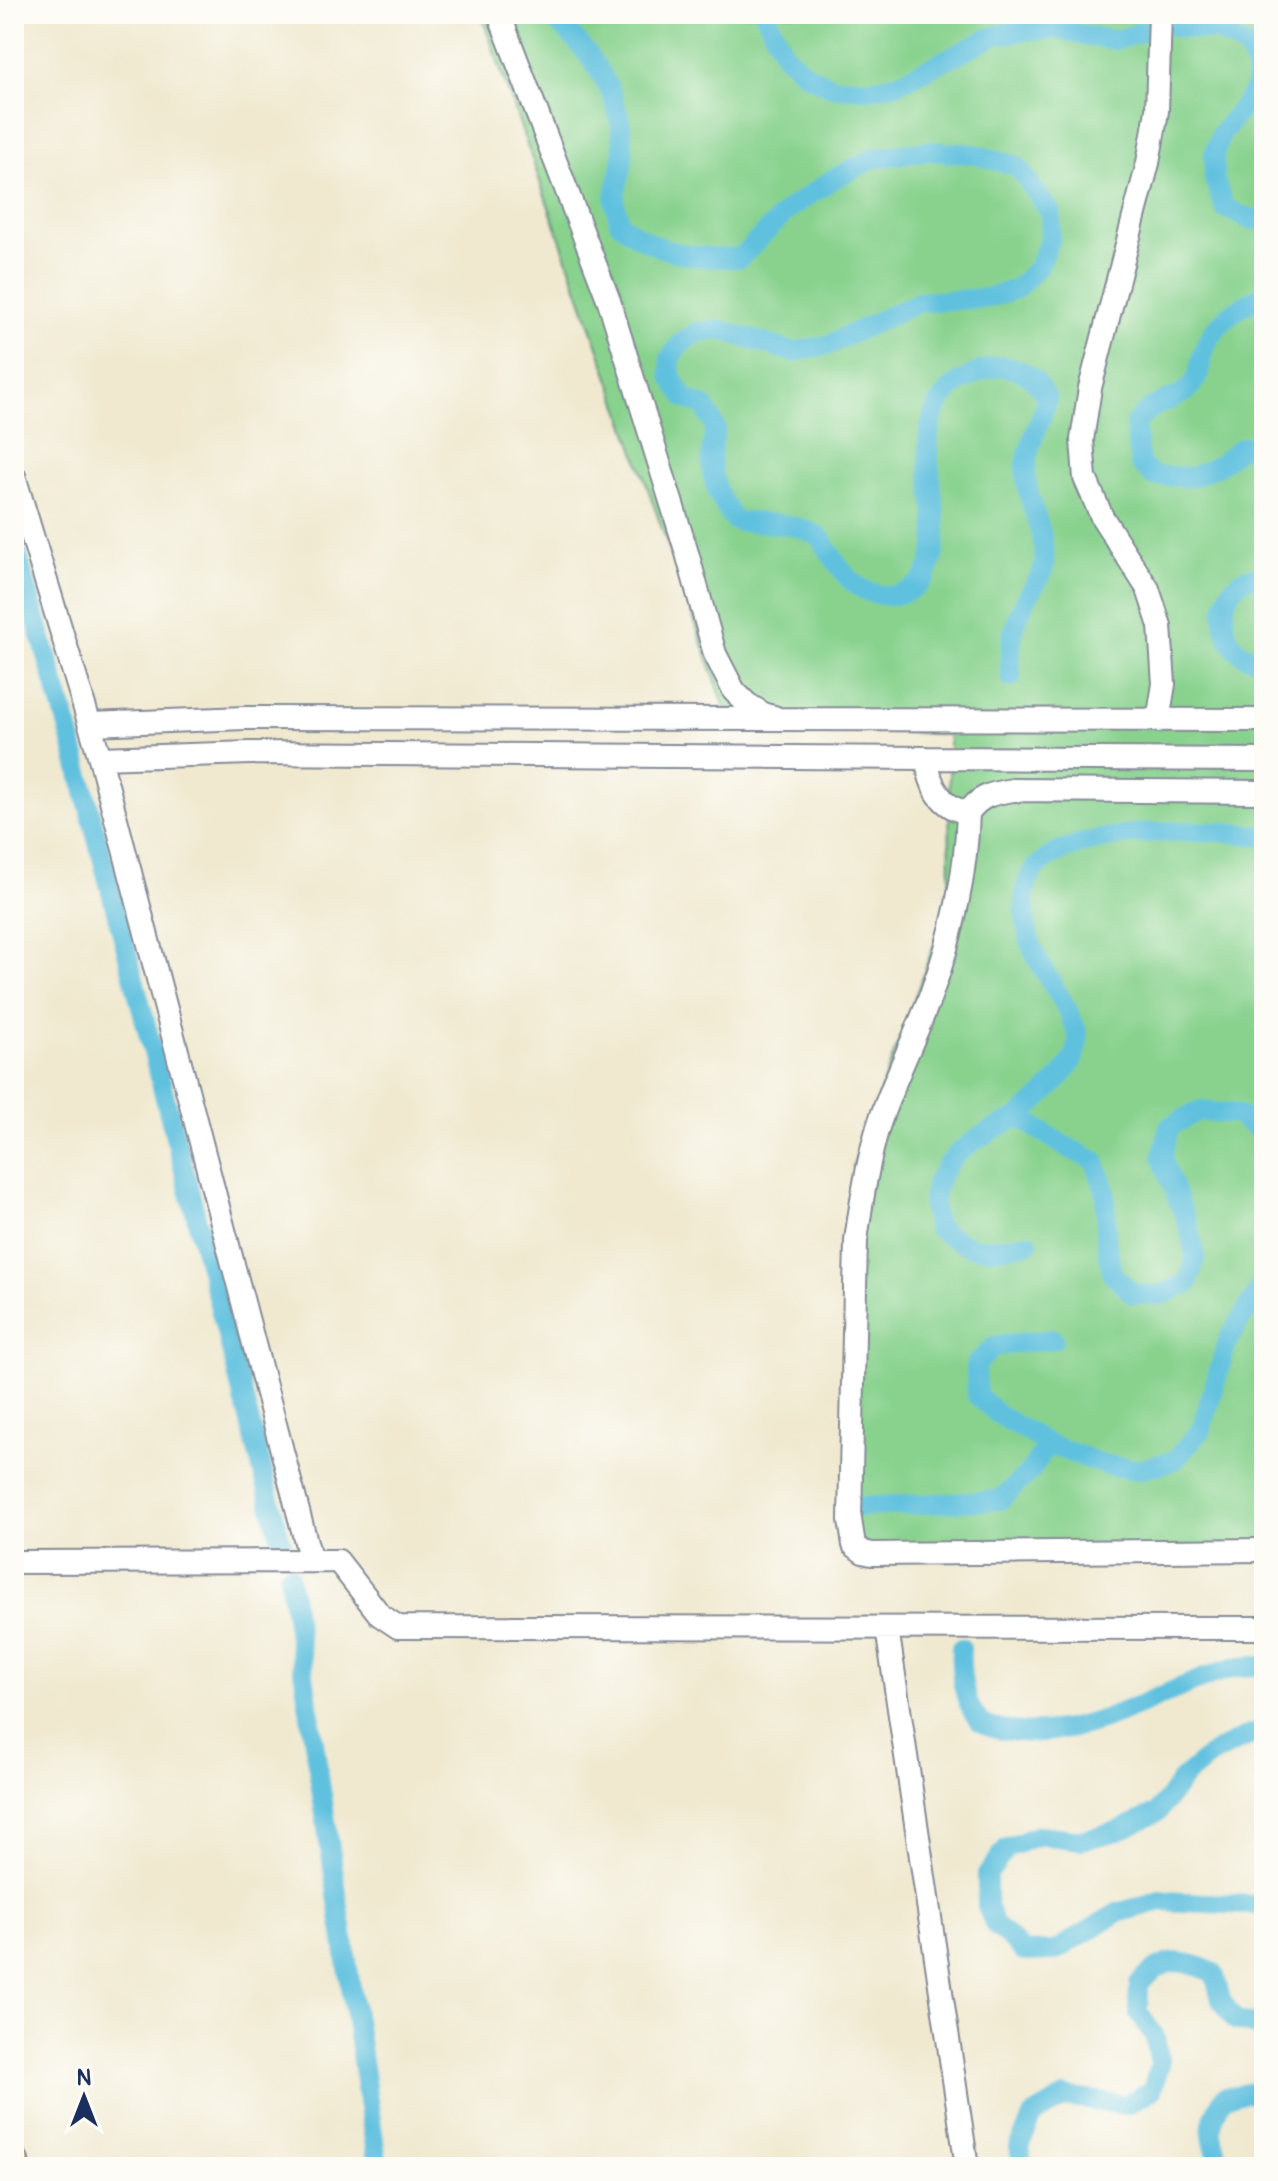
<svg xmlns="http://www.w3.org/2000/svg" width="1278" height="2181" font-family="Pangolin,sans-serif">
	<rect width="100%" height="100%" fill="#fdfcf7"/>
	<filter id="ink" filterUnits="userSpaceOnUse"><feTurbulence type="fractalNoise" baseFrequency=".0125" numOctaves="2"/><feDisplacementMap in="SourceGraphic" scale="16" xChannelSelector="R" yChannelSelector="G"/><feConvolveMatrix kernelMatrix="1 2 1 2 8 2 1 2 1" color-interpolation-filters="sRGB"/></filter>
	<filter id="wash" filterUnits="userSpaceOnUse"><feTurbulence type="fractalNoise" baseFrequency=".006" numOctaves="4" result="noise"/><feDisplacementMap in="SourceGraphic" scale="32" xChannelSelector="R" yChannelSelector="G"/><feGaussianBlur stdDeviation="1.8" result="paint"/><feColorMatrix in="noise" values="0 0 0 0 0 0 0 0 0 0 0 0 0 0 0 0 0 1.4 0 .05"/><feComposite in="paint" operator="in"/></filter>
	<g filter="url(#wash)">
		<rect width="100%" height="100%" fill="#f0e9d0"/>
		<path fill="#88d28e" stroke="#528076" stroke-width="2" d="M481,14H1264V1554L849,1549L853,1166L950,901L949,735L729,719Z"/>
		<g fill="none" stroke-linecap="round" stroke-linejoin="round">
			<path stroke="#60c1df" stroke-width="20" d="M547,14C592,49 624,97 623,155C623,170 616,183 615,198C615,206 618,214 619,222C653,253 695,259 740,258L789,209L833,179L874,158L927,151L974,154L1017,166L1051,213L1050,239L1038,267L1016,289L989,298L919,302L828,345L793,352L721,330L698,332L681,343L670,358L671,377L685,398L705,407L716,428C706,464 712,492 735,521C762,524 794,521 818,536C823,539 826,546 829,551C841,570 853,590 877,594C883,595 889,597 895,595C909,592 922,585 928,571C957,513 890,420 967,378C979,372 993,364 1007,367C1028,370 1037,381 1047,399C1041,424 1024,450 1026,476C1028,507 1048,535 1044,567C1042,576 1034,586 1029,594C1013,624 1008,643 1011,677
				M765,14L785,55L806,74L832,87L869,89L896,84L994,36L1020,31L1060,29L1085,36L1116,40L1145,31
				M1175,27L1218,31L1246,47L1257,68L1254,92L1221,134L1214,154V179L1225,208L1250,219L1264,221
				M1264,295C1238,306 1212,324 1203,353C1199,365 1201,377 1191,387C1180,398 1165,400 1153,407C1146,411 1140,419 1135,424L1140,464L1153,476L1193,477L1219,465L1240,448L1264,443
				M14,545L68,727L282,1545
				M1264,578C1216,566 1206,657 1264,661
				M1264,837C1212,827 1072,826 1035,869C1021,885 1024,914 1028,933C1034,964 1060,990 1072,1020C1074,1024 1078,1032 1078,1037C1081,1067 1039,1098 1019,1117L1063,1145L1095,1161L1106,1193V1239L1112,1273L1133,1294L1161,1295L1188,1283L1196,1257L1189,1228L1162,1158L1169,1127L1198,1111L1236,1114L1259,1130L1264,1146
				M1019,1117C983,1134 942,1153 933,1196C931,1205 936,1218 937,1227C973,1255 986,1250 1028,1243
				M1048,1444L999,1415L977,1396L976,1364L995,1346L1053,1339
				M861,1507L1000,1500L1030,1472L1048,1444L1105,1465L1139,1470L1175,1460L1201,1430L1228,1340L1255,1297L1264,1277
				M289,1576L378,2167
				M961,1648C960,1672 962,1698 977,1718C984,1728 1000,1730 1011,1731C1091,1742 1159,1689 1233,1668C1243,1666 1254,1666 1264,1666
				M1264,1733L1252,1734L1212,1754L1183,1778L1158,1812L1118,1831L1082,1840L1039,1835L1007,1848L987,1875V1906L995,1925L1024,1952L1055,1951L1117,1913L1161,1901L1252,1905L1264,1901
				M1023,2167L1019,2147L1033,2116L1065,2097L1126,2105L1152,2090L1160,2064L1155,2037L1138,2012L1139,1984C1167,1956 1180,1958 1214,1973L1221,1999L1235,2020L1264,2028
				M1224,2167L1221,2164C1210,2135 1206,2125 1224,2097L1252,2092H1264"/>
		</g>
	</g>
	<g filter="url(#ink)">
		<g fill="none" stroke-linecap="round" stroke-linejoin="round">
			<defs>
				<path id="minor" d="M499,14L609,301L687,553L715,654L734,691L747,704L765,715L774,717
					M14,476L100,758L311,1561
					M1158,721L1164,684L1160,626L1148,589L1102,517L1085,478L1082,440L1090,388L1148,163L1157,111L1160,14
					M91,724L245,718L1264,720
					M100,758L250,753L927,758C929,785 940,807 968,813
					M927,758L1264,760
					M1264,792L1013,790C993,793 979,796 968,813C966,876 952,938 930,997C914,1041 892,1083 878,1127C867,1164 861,1203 856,1241L850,1520L854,1545L863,1552L872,1554L1264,1550
					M14,1562L338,1561L380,1615L398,1627L1264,1628
					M887,1628L967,2167"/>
				<path id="major" d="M14,2161L15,2167"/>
			</defs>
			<use href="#minor" stroke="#868c97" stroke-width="26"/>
			<use href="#major" stroke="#868c97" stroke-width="32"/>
			<use href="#minor" stroke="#fff" stroke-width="22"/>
			<use href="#major" stroke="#f7bd88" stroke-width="28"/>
		</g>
	</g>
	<rect width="1278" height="2181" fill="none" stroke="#fdfcf7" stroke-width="48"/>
	<g transform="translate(84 2097)" stroke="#fdfcf7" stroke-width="6" paint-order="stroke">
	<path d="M0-6L14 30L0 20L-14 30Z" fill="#1b2f5e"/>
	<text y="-12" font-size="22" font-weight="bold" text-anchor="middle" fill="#1b2f5e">N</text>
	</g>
</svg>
